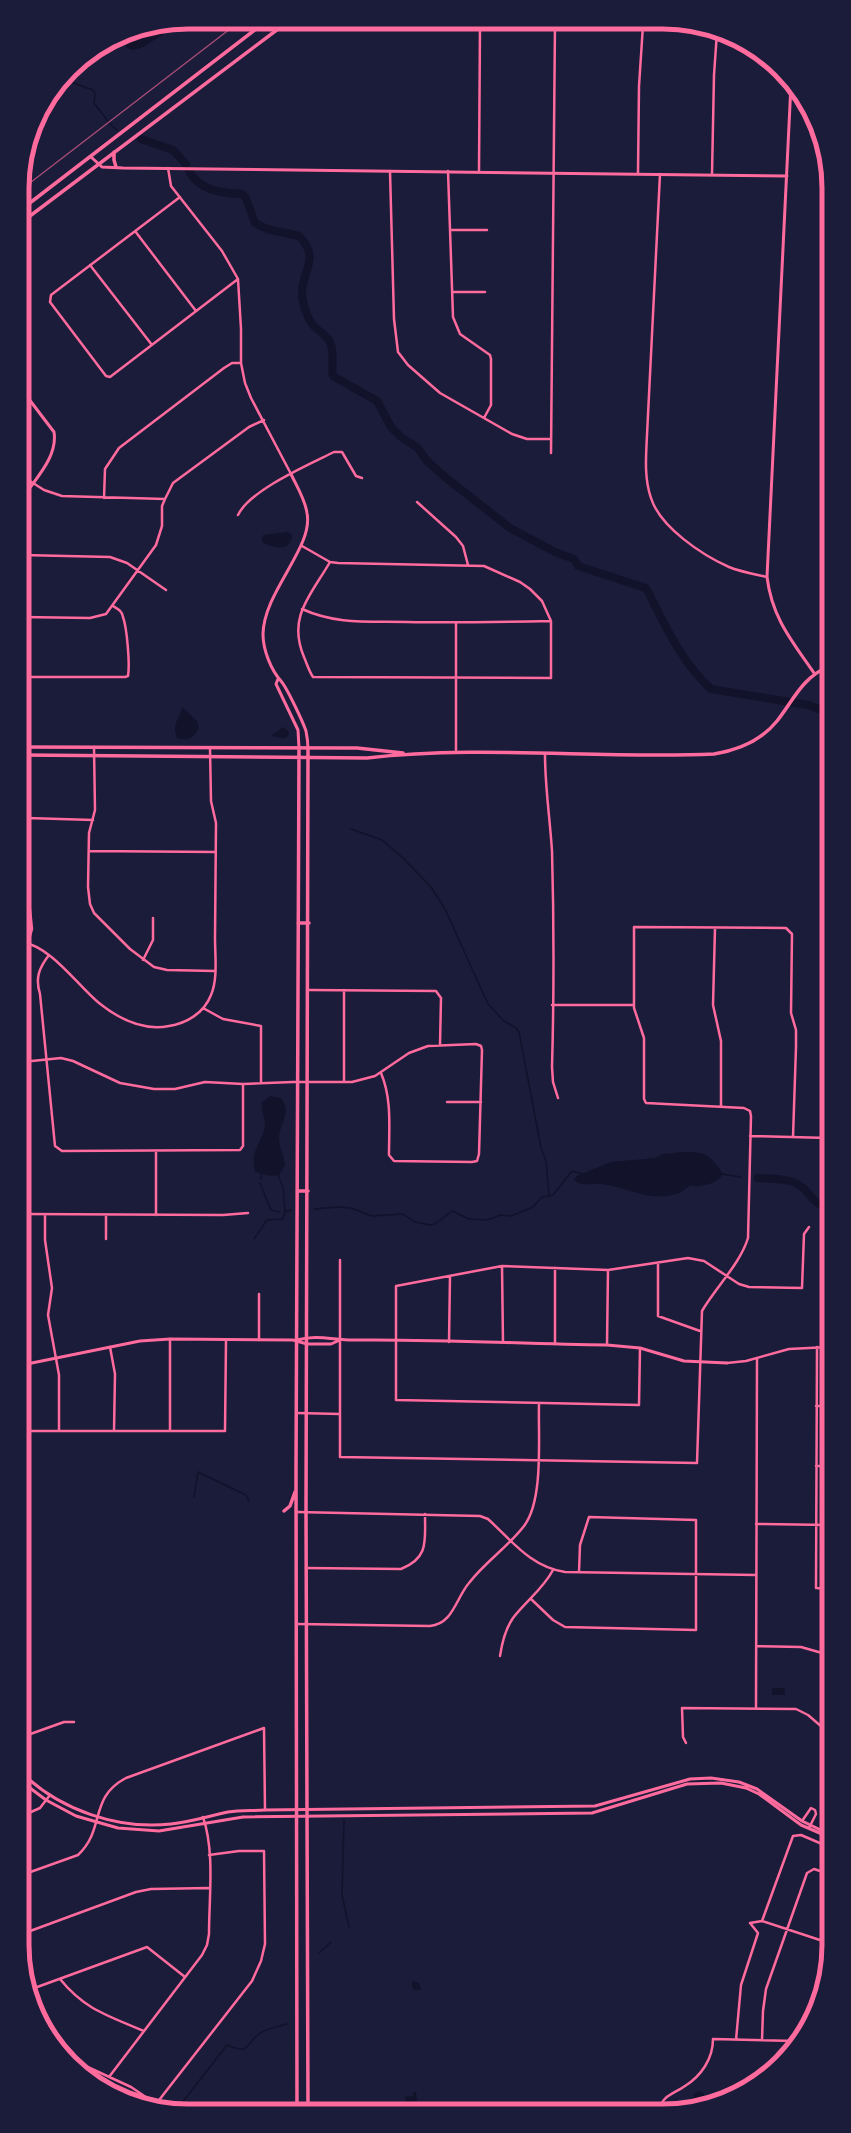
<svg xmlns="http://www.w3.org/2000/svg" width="851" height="2133" font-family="'Asap Condensed',sans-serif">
	<rect width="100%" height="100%" fill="#1b1b3a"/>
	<path fill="#12122b" d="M179,24L143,47L133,50L127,48L121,37Z
		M288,532L292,535C291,553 273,548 262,542L263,535Z
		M182,707L197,721L199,728C194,737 189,742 177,738C171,722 181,718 182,707Z
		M283,727L289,732C288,743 277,736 271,736Z
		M270,1096L281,1098C293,1113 278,1124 279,1140C280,1149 284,1156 285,1165L279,1175C270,1176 263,1176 255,1171C249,1148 265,1141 265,1123C264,1116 261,1110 262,1102Z
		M684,1152C707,1152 710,1155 723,1174C719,1182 708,1185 699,1186C696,1187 693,1185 690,1186C686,1188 682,1192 677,1194C647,1202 628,1187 601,1184C591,1183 582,1187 574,1180L577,1176L611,1162L655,1158L663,1154Z
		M772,1688H785V1695H772Z
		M412,1981L419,1983L421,1990H414L412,1987Z
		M693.5 2097a5.5 5.5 0 1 1 11 0a5.5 5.5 0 1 1-11 0Z
		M413,2092H416L417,2101L406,2102L405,2097L413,2096Z"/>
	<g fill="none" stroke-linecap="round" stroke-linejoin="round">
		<path stroke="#12122b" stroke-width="1.5" d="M65,80L93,90L95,94L94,103L111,125L117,130
			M351,829L382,840L402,857L431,887L445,909L488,1004L504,1021L516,1028L519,1032L541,1148L546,1161L549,1196L553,1195L572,1171L582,1174
			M722,1174L741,1177
			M278,1175L283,1187L285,1212L291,1210
			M261,1179V1175
			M260,1183L271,1210L279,1212
			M314,1209L339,1207L351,1208L372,1216L403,1214L415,1222L430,1225L435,1224L452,1211L469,1219L487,1220L501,1215L511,1216L533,1207L542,1197L549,1196
			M254,1239L267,1220L283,1219L285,1212
			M194,1497L198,1472L246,1495L249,1501
			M344,1820L342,1895L349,1927
			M319,1953L331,1942
			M178,2108L227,2045C253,2056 244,2042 262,2032C269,2028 279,2026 287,2024"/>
		<path stroke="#12122b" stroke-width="8" d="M141,139L173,150L186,164
			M189,171C200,191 222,193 242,194L246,198L255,223L267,229L299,236C321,258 302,270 302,293C302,302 307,318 313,325C318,331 327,335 330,342C335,353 331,365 333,376L377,401L391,427L401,437L418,448L426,460L445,477L510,528L555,552L574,559L578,566L646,588C664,623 681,662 711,689L808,705L829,713
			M758,1178C771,1179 788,1178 799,1185C812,1193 811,1205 829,1206"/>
		<path stroke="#ff6b9d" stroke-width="2.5" d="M168,168L171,186L222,251L238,279L241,329V363L245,383L251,398L291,474
			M390,171L394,319L398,352L408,365L440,393L512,434L527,439H551
			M448,171L453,317L460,334L490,355L491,359V405L484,418
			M479,171L480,24
			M638,173L639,86L643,25
			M660,174L647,435C646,456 644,478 651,498C660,527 702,555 729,567C741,572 754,574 767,577
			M712,174L714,75L717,32
			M180,197L51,295L50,302L106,376L110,377L238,279
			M450,230H487
			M135,231L196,311
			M90,265L152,345
			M452,292H485
			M551,453L555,24
			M22,476L44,490L62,496L165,499
			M104,498L105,469L119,448L224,368L232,363H241
			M417,502L456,537L463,546L468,565
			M238,515C250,490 308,465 334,452H342L356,476L362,478
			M302,546L330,562L338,563L484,566L520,582L530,589L542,601L551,621V678L313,677C309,671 307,664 304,657C287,617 311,595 330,562
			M22,555L110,557L127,563L166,590
			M302,609C337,625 370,621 407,622C455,623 503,622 551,621
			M22,617L90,618L106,614L156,545L162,526V506L165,499L173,483L249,427L264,420
			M456,623V752
			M22,677H125L128,676C130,664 127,628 123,617C122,611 118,609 113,606
			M94,747L95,810L89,833L88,887L90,904L94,913L130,949L154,967L167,970L215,971
			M545,755C545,787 550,819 552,851C554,923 554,996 552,1067L553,1082L558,1098
			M22,821L27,818L93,820
			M22,833L32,929L28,943
			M89,851L216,852
			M715,928L713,1005L721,1041V1107
			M22,942C52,947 77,985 99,1003C119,1019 144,1031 169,1026C187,1023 204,1013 211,995C218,979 215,956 215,938C215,900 216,861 216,823L211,801L210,748
			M49,955C39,968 35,978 40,994L55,1146L62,1151L240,1150L243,1146V1084
			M143,960L153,940V918
			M309,990L436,991L441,998L440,1044
			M552,1005H634
			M203,1008L223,1019L261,1026V1083
			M22,1062L61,1058L73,1061L120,1083L154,1089H175L205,1082L243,1084L293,1082H352L375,1076L409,1053L428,1046L476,1044L481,1046L482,1050L479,1154L477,1161L472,1162L394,1161L389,1155C389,1127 392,1099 381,1073
			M344,1082V990
			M447,1102H481
			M750,1136L829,1138
			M156,1151V1215
			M22,1214L223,1215L248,1213
			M45,1215V1240L52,1288L48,1315L59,1375V1431
			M106,1239V1215
			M340,1260V1457L697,1463L702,1311C716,1287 740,1264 748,1238L751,1116L750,1111L744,1108L646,1103L644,1099V1038L634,1008V927L786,928L792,934L791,1013L796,1030V1047L793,1137
			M658,1263V1316L700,1331
			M502,1266L503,1342
			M555,1268V1344
			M259,1294V1340
			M170,1339V1431
			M449,1342L450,1276
			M607,1345L608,1270
			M110,1347L115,1374L114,1431
			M817,1347L816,1588L829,1589
			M640,1348L639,1405L396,1400V1286L502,1266L608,1270L688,1258L704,1261L739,1284L749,1287L802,1288L804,1234L809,1227
			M727,1363L746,1361L789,1349L829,1347
			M816,1406H829
			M297,1413L340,1414
			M22,1431H225L226,1340
			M816,1466H829
			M297,1512L480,1516L488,1519C512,1541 531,1567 565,1572L756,1575
			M756,1524L829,1525
			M306,1568L401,1569C429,1558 425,1541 425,1514
			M531,1599L553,1620L565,1627L696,1630V1520L589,1517L580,1545L579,1572
			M297,1624L430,1626C453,1624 456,1598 469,1583C485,1562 508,1547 524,1526C544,1500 538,1436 539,1404
			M756,1646L801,1647L829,1655
			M500,1656C502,1643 506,1628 513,1618C526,1601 543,1589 553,1570
			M756,1707L757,1358
			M22,1737L64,1722H74
			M686,1743L683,1737L682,1708L796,1709L808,1715L829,1733
			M22,1816L40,1808L50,1795
			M802,1821L811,1808L815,1810L816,1814L809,1828
			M22,1875L78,1855C106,1829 88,1798 126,1778L264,1728L265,1810
			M762,1921L793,1836L801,1835L829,1847
			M22,1934L136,1892L151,1889L209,1888
			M60,1979C85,2010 109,2016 144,2031
			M29,1990L147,1947L185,1977
			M815,2011L823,1982
			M736,2040L741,1985L758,1933L750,1923L762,1921L829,1943
			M762,2040L763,2011L766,1989L807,1873L814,1869L829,1874
			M66,2057L131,2087L156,2104L252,1981L261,1961L265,1944L264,1851H239L209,1855
			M109,2077L202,1955L207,1945L209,1934C209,1897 215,1852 203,1817
			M659,2111C662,2095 674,2094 685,2086C701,2076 713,2059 713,2039L796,2041"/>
		<path stroke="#ff6b9d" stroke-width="3" d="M791,84L767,577C772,618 792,641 814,673
			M91,157L102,167L123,168L787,176
			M291,474C297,487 305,499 307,513C314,547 264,591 263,634C263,650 271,670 281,681C287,688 303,722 306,731C307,736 308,743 308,749
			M22,499C35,479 58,457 54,432L22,390
			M278,679L276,684L298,730L299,748
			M297,1340C318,1334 336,1341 357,1340C440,1339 523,1344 607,1345L640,1348L684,1361L727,1363
			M22,1365L140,1341L170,1339L293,1340L307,1344H331L340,1340
			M22,1773C60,1810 118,1830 171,1824C190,1822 209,1816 228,1812C240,1810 253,1811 265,1810L595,1806L690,1779L711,1778L739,1782L757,1789L802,1821L829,1834
			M22,1782L46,1800L76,1816L118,1828L159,1831L243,1817L592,1813L687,1784L721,1783L746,1788L759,1794L801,1825L829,1837"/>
		<path stroke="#ff6b9d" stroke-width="3.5" d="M22,747L357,748L403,753
			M22,755L367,758C482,745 598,759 714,754C739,750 761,741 777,721C795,698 801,679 829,666
			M298,923H309
			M297,1191H308
			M284,1511L290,1506L295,1492
			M297,2109L296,1472L299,748
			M308,2109L306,1512L308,749"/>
		<path stroke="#ff6b9d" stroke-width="3.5" d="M114,152V160L116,167
			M22,209L265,22
			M22,222L286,23"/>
		<path stroke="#a44b75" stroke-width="1.5" d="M22,189L239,22"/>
	</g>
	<path d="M0 0H851V2133H0ZM188 29H663A159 159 0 0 1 822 188V1945A159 159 0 0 1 663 2104H188A159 159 0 0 1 29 1945V188A159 159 0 0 1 188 29Z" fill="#1b1b3a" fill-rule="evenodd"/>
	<path fill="none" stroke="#ff6b9d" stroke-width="5" d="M188 29H663A159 159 0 0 1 822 188V1945A159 159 0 0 1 663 2104H188A159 159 0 0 1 29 1945V188A159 159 0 0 1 188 29Z"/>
</svg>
